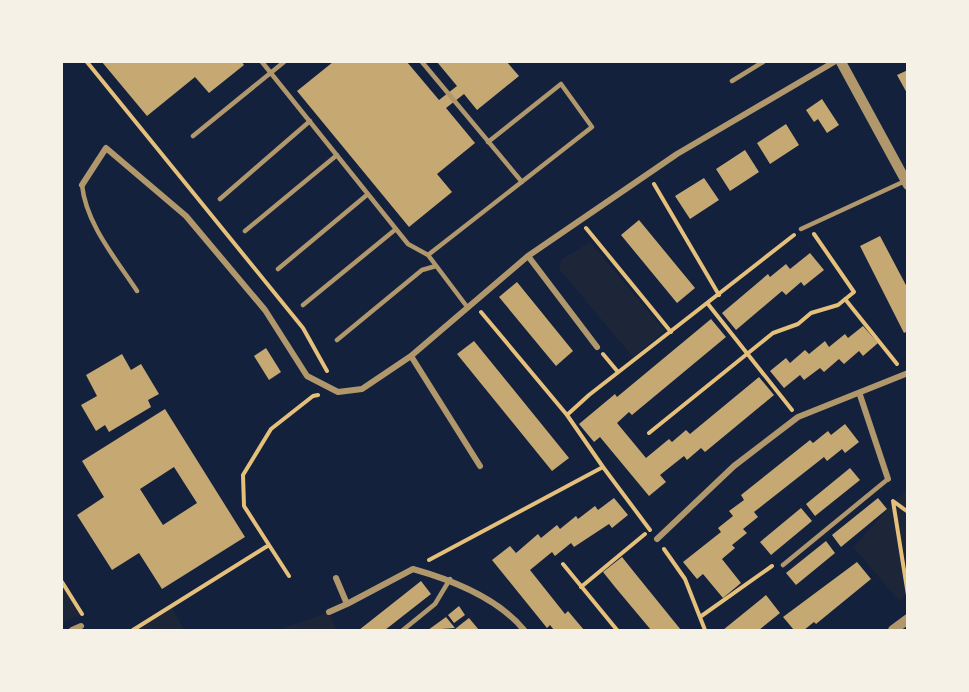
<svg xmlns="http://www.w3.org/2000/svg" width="969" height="692" font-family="'Roboto Condensed',sans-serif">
	<rect width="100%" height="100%" fill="#14213d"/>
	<path fill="#1d2539" d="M590,242L665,331L633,357L559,269L562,259Z
		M907,488V594L899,601L853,547Z
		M62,582L82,614L62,623Z
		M172,607L184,630H133Z
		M329,612L337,630H278Z"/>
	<path fill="#c6a872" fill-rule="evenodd" d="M102,62H242L244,65L209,93L195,77L147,116Z
		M333,62H407L439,100L457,86L437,62H507L519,76L477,110L464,94L446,108L475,143L437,174L452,192L409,227L297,91Z
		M908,70V95L897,75Z
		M822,99L839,125L827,133L818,119L814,122L806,110Z
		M786,124L799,145L770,164L757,143Z
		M745,150L759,172L730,191L716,169Z
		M704,178L719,200L690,219L675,196Z
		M639,220L695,288L677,303L621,235Z
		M880,236L908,289V331L904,333L860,246Z
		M810,253L824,270L804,286L801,282L786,295L782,291L736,330L722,313L768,274L770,277L786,264L790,269Z
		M517,282L573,351L556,366L499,297Z
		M711,319L726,337L632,415L629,412L617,423L646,458L669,439L672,442L686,430L690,434L759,377L774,395L705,452L701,448L687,460L684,456L660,475L666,482L649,496L600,437L594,442L579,424L615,394L617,397Z
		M863,326L878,343L863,356L859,351L844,364L839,359L824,372L820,368L804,380L800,375L784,388L770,371L786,358L790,363L805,350L809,354L825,341L829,347L845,334L848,338Z
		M474,341L569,458L552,471L457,354Z
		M266,348L281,372L269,380L254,356Z
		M122,354L131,370L141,364L159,394L148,400L151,407L109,432L105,425L96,431L81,405L97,396L86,375Z
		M165,409L245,537L162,589L139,553L112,570L77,515L104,497L82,461ZM174,467L197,503L163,525L140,489Z
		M845,424L859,442L845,453L842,449L827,461L824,457L754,512L758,517L743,529L747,533L732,545L735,548L722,559L741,583L723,598L703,574L697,579L683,562L721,532L718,528L733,516L729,511L744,500L741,495L810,440L813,443L828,431L831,435Z
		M850,468L860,480L815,516L806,504Z
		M614,498L628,515L612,528L609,524L574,547L571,543L555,556L552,552L530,570L565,614L568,611L584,630H554L550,625L547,628L492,560L510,546L516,553L538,534L541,538L557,525L560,529L576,516L578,519L595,506L598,510Z
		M878,498L887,509L841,547L832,535Z
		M801,508L812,521L771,555L760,542Z
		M826,541L835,553L796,585L786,573Z
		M622,557L634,572L681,630H651L615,587L603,572Z
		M857,562L871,579L816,624L814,622L804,630H794L783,617Z
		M421,581L431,594L385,630H359Z
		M766,595L780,613L759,630H723Z
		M459,606L465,615L454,623L448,615Z
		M446,617L455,628L428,630Z
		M469,618L479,630H454L460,625Z"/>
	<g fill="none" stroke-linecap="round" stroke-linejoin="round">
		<path stroke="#e5c07b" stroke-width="4" d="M87,62L303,328L327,371
			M654,184L719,295
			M586,228L671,332
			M845,299L897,364
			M708,304L792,410
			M481,312L567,415L603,467
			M603,354L618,372
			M567,415L589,395L794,235
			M649,433L773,333L798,324L811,313L838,305L854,292L814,234
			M908,512L893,501L908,595
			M269,545L289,576
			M664,549L685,579L705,630
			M429,560L603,467L650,530
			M563,564L617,630
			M62,582L82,614
			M581,587L645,534
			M700,617L772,566
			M133,630L269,545L244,506L243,475L271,429L313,396L318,395"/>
		<path stroke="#b1986c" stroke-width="4.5" d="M262,62L408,244L428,255
			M422,62L522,182
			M732,81L763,62
			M193,136L284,62
			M82,185C86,224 116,259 137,291
			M220,199L310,121
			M801,229L905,181
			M245,231L337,155
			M278,269L368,194
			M303,305L396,229
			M468,308L428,255L592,127L561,84L488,142
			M337,340L422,270L436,266
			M783,565L888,479
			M403,630L435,604L450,579"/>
		<path stroke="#b1986c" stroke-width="6" d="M82,185L106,148L186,216L265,310L307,376L338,392L362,389L411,356L528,256L677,154L834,62
			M528,256L597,347
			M411,356L480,466
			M860,395L888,479
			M657,539L734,466L798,417L908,373
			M336,578L347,604L413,569C452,580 498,598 524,630
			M329,612L347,604
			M72,630L81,626"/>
		<path stroke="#b1986c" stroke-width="10" d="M841,62L908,185
			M893,630L908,619"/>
	</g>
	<rect width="969" height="692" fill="none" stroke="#f6f1e7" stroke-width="126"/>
</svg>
